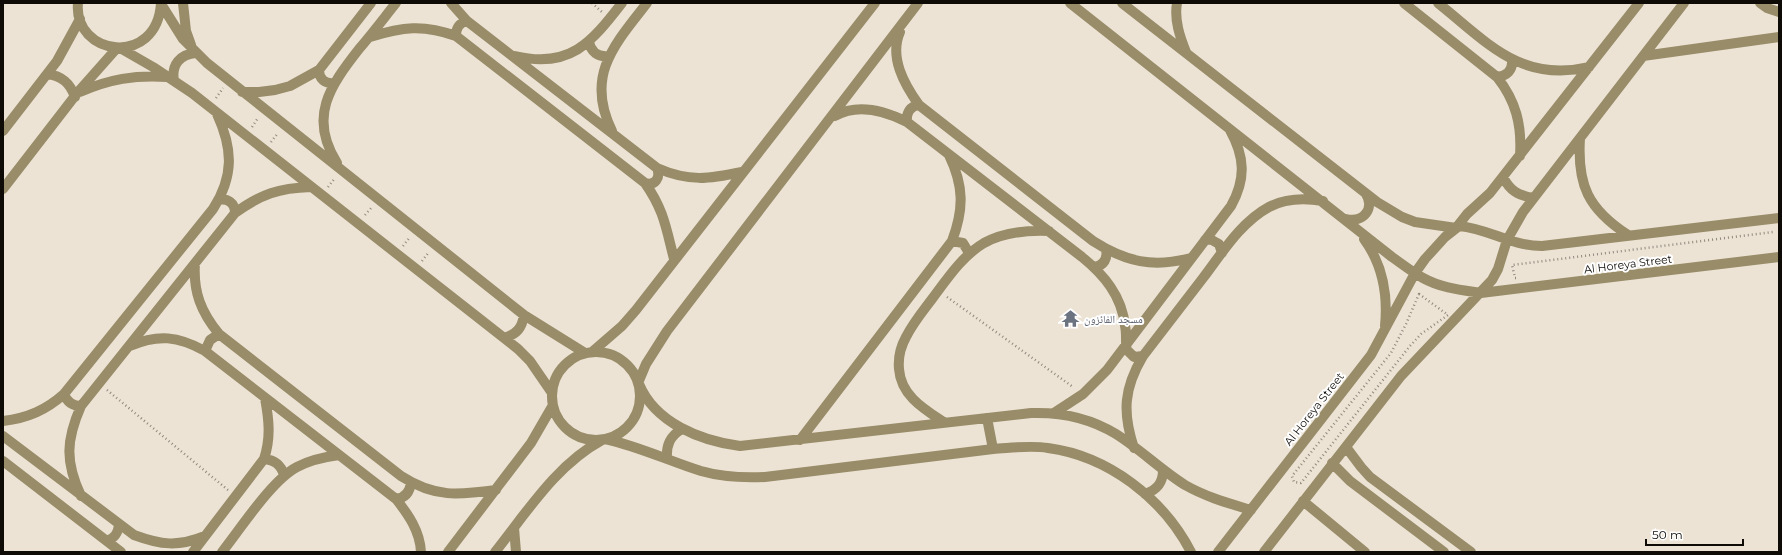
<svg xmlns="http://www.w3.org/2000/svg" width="1782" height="555" font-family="Montserrat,'Noto Naskh Arabic',sans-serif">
	<rect width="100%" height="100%" fill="#ece3d4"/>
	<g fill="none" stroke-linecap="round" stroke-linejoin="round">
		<path stroke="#90897e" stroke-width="2.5" stroke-dasharray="1 3" stroke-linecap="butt" d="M592,3L602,12
			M216,98L223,88
			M252,127L258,118
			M271,142L278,133
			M328,187L335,178
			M365,215L372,207
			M403,246L410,237
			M422,261L429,252
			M1516,278H1515L1512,265L1773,232
			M1419,294L1448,315L1421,334L1410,346L1301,483L1294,482L1292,476L1391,353L1406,324Z
			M947,297L1073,387
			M107,390L228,490"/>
		<path stroke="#988c69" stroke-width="10" d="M78,3C73,56 157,68 161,3
			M183,3L186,31L191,45
			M451,3L467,21L657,168C689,182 709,179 742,172
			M1070,3L1392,257C1402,264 1412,272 1423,278C1441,288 1461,290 1481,293L1779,257
			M1122,3L1377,202L1402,217L1415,222L1456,228
			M1177,3C1174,20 1180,37 1186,52
			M1404,3L1497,77C1516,101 1522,125 1520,156
			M1438,3C1487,42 1520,83 1589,67
			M1760,3L1767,8L1779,12
			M161,4L183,39L207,63L524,315L585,353
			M900,32C889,57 904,84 919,105L1093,241C1126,262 1153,268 1191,258
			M456,36C456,28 459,23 467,21
			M370,37C402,27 423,24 456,36L645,183C664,210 666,228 674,259
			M589,42C591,52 598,57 608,56
			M120,48L153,67L192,93L518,349L530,361L552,393
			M515,56C570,69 591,43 622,3
			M1643,56L1779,37
			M319,70C319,79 325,84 334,83
			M47,74C62,76 70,83 75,97
			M1497,77C1507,76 1513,70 1512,60
			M174,81C171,65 180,54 196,53
			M80,92C110,79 134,75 167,77
			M242,92H259L275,90L290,86L319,70L371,3
			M835,116C858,103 885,111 907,122L1082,257C1104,275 1122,296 1125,326C1127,334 1125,343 1127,350L1134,357L1143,356
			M907,122C906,113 910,106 919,105
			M3,131L57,61L80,19
			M612,131C585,76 614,45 647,3
			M1580,138C1577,185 1588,209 1628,235
			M337,163C308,117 330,86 359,49C372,34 384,18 396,3
			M1503,177C1510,191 1518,195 1533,198
			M645,183C655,186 661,178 657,168
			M3,189L78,92L117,48
			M218,200C228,198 235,203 235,213
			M1346,219C1363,223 1375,209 1366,194
			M1456,228L1467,214L1490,193L1639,3
			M1364,239C1383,265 1388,295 1385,326
			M1205,240L1210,239L1219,244L1222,253
			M952,241L963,243L969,253
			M195,263C193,292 201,312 219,334L401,476C435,498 459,495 496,490
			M1095,267C1104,265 1108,259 1106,249
			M504,338C517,334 522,328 524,315
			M130,346C158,334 178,336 205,351L396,499C408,514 420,531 421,552
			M205,351L210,340L219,334
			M592,352L622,326L636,310L875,3
			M552 396a44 44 0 1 1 88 0a44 44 0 1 1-88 0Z
			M638,383L646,364L667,331L918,3
			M639,384C655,423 701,441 740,446L1031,413C1061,412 1090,418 1116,434C1140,449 1161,470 1185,485C1206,497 1228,503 1251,510
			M64,394C67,402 72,406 81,406
			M1054,413L1083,394L1107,370L1231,206C1246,179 1245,157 1230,130
			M987,418L993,449
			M3,421C28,418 46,410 64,394L213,209C234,176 233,149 217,114
			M945,423C924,409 901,396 899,369C898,358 901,346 906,337C913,323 923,311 932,299C947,279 962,256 984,243C1004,232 1026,230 1049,231
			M3,436L134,535C161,545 178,547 205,536
			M605,439C638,446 669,461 701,471C722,477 744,478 765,477L993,449C1011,448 1030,445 1048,448C1108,456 1163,498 1191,552
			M800,440L952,241C964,209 964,186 949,155
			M1346,447L1361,467L1370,477L1471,552
			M1134,448C1122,412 1124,388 1143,356C1163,330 1183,304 1203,278C1222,253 1241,222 1269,207C1286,198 1305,198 1323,201
			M264,459C275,460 281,465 284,475
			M667,459C666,445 670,436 682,429
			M3,461L121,552
			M1332,463L1350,481L1444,552
			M1145,494C1157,490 1163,483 1163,470
			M81,496C65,462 66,440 81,406L235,213C261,194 279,188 311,187
			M396,499C405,498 410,492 411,482
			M1303,501L1365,552
			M514,528L516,552
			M107,541C115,538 118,533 119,525
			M193,552L264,459C271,438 269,420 265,398
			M222,552C241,528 272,480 297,467C310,460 324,457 339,455
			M448,552L531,443L553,405
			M495,552C527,512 556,465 602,440
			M1218,552L1371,355L1415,273L1425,259L1445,237L1459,226C1490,229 1511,246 1542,246L1779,218
			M1264,552L1401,376L1492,280L1498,269L1507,240L1523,212L1684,3"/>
	</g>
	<defs>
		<symbol id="temple-bare" viewBox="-9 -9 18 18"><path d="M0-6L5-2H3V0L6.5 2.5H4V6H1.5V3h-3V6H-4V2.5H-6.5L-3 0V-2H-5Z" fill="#6b7280" stroke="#fff" stroke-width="2.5" paint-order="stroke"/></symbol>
	</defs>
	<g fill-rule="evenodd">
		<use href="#temple-bare" x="1058" y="306" width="25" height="25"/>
	</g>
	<g text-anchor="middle" stroke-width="4" stroke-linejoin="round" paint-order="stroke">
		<g font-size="11" fill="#0e0b06" stroke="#fff">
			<text transform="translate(1628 264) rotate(-7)" y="4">Al Horeya Street</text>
			<text transform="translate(1314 409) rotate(-52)" y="4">Al Horeya Street</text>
		</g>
		<g font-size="11" fill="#5b616d" stroke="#fff" text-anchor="start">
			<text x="1084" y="323">مسجد الفائزون</text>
		</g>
	</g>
	<rect width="1782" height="555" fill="none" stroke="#0e0b06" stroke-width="8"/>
	<path d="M1646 539v6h97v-6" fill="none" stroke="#0e0b06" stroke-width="2"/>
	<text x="1652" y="539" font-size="12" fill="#0e0b06" stroke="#ffffff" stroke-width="3" paint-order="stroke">50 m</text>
</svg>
